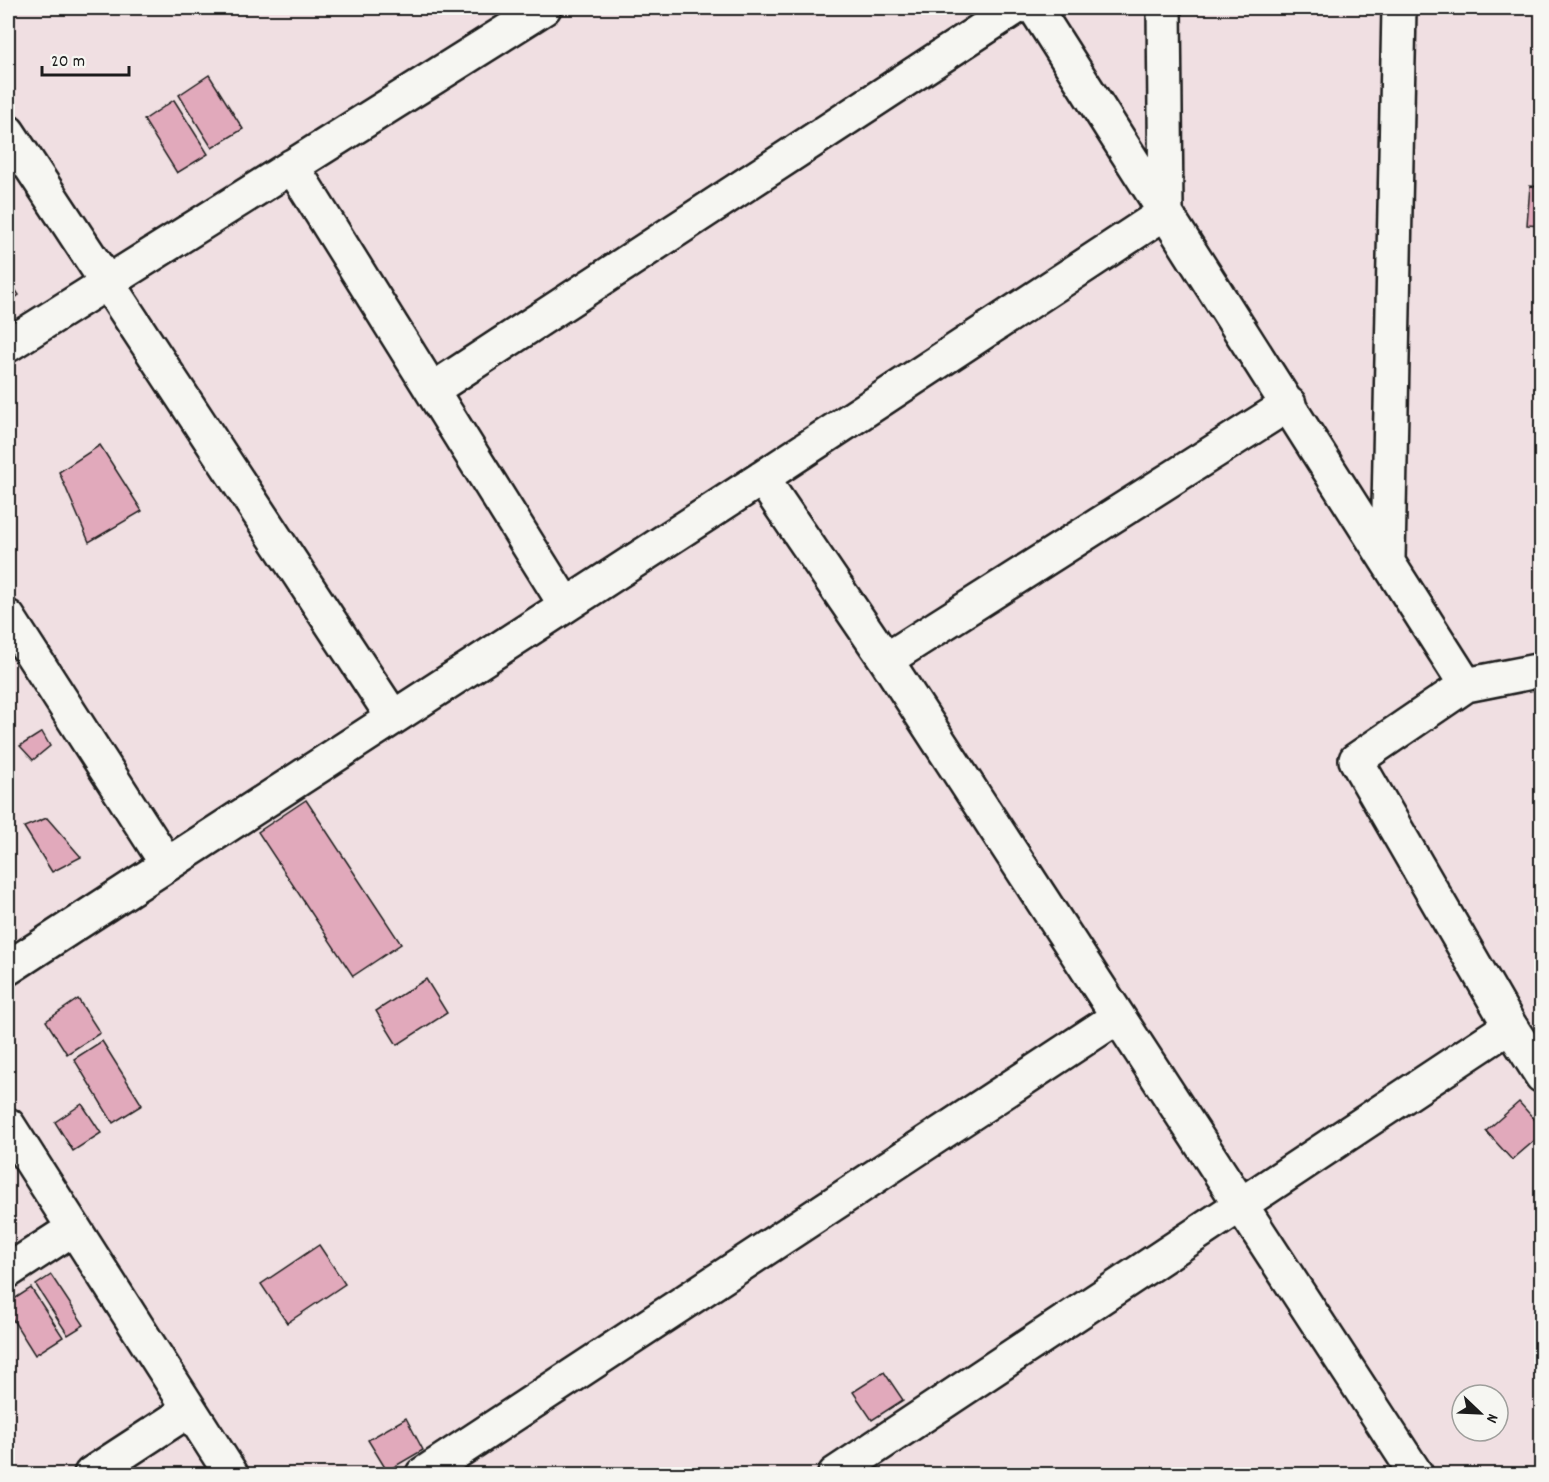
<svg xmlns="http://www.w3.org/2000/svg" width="1549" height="1482" font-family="Dekko,sans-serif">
	<rect width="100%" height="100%" fill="#f0dfe2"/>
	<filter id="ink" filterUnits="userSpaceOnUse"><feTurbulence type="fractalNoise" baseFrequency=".0167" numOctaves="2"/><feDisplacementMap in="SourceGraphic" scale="12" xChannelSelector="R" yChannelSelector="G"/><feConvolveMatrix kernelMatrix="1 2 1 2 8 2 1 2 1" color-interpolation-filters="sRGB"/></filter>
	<g filter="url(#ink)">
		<path fill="#e1a9bb" stroke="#1c1c1c" stroke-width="1.5" d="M209,75L243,129L212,148L179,95Z
			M174,100L208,154L177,173L144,120Z
			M1530,186L1542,187V226L1527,225Z
			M8,279L19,295L8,303Z
			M100,445L142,511L89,542L59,472Z
			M42,732L50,746L33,760L20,746Z
			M306,800L401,944L353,976L258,832Z
			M47,818L81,857L52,872L24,827Z
			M426,979L447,1013L397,1045L376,1011Z
			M78,999L100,1033L67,1054L46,1021Z
			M102,1041L142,1105L113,1123L74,1059Z
			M1519,1102L1542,1128V1134L1512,1160L1486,1131Z
			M82,1104L101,1133L73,1151L55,1122Z
			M319,1245L345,1284L287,1323L261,1284Z
			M51,1275L84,1325L68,1335L36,1285Z
			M31,1288L63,1337L35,1355L8,1312V1303Z
			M884,1372L903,1400L872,1420L853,1392Z
			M406,1418L423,1450L387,1471L368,1440Z"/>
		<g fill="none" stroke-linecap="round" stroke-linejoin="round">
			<defs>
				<path id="minor" d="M1035,8L1466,685
					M8,132L393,717
					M292,166L565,604
					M8,345L544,8
					M432,390L1015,8
					M762,478L886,660L1416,1474
					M1388,559L1399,8
					M8,617L167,864
					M886,660L1289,404
					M1542,670L1466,685L1356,760L1510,1026L1542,1076
					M8,968L762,478L1166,212L1164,8
					M8,1125L231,1474
					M8,1271L74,1228
					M91,1474L189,1410
					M423,1474L1116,1018
					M835,1474L1510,1026"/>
			</defs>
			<use href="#minor" stroke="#1c1c1c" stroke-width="38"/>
			<use href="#minor" stroke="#f6f6f2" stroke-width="33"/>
		</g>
	</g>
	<rect width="1549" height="1482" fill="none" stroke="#f6f6f2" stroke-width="30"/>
	<rect x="15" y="15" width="1519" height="1452" fill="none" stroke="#1c1c1c" stroke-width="2" filter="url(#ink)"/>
	<g transform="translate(1480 1413) rotate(113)"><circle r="28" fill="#f6f6f2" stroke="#9f9f9c" stroke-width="1.5"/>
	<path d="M0-4.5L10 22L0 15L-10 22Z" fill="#1c1c1c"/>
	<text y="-9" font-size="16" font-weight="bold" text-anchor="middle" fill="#1c1c1c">N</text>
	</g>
	<path d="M42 66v9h87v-9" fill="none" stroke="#1c1c1c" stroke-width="3"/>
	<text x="51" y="66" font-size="18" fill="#1c1c1c" stroke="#f6f6f2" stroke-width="4.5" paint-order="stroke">20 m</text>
</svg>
